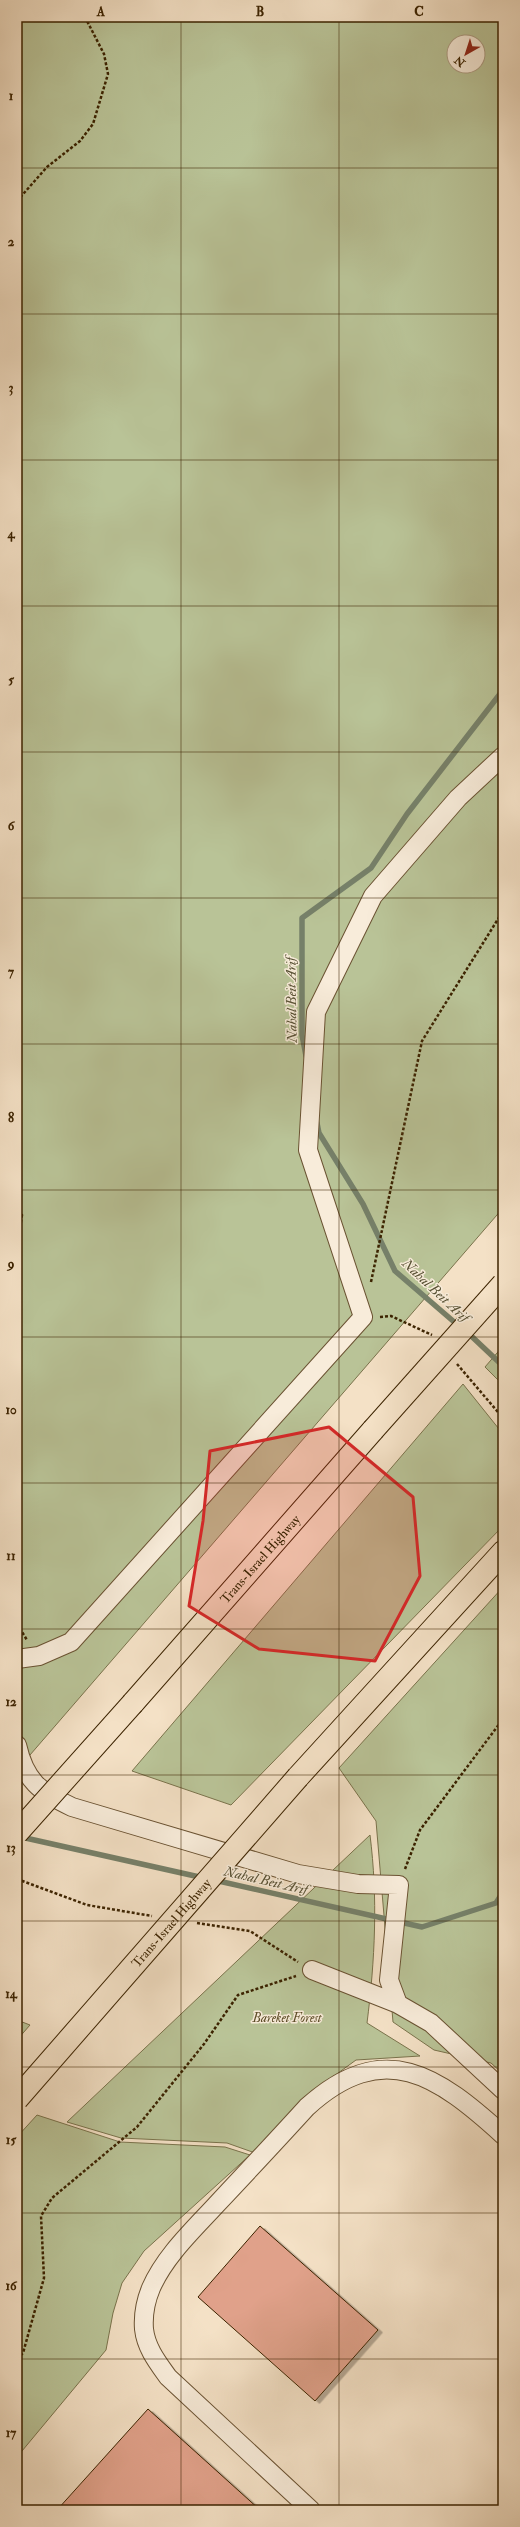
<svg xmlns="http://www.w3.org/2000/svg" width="520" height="2527" font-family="'IM FELL Double Pica',serif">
	<defs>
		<filter id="shadow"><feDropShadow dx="4.5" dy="2.5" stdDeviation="0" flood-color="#0004"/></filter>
	</defs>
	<rect width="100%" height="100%" fill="#f4e1c6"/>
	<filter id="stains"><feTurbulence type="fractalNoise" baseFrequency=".005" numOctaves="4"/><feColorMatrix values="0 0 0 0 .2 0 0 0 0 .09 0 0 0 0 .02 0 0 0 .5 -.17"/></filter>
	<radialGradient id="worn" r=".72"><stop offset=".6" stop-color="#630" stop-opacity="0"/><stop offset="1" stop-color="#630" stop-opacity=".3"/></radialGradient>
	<path fill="#b9c397" stroke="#7a734c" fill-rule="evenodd" d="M17,17H503V1208L17,1770ZM454,42H478V66H454Z
		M503,1346V1385L485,1367Z
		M463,1384L503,1434V1526L231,1805L132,1771Z
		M503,1587V2074L491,2063L434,2050L393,2022L376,1821L339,1768Z
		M370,1835C378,1898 375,1960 367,2023L420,2056L356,2060L316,2089L258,2154L227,2143L121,2138L67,2122Z
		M17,2020L30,2025L17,2040Z
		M37,2115L120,2142L225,2147L250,2155L144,2251L122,2283L113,2313L106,2350L17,2457V2137Z"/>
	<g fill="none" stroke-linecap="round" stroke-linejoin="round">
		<path stroke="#768069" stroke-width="5.5" d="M306,1056L302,1035V918L371,868L407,814L503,690
			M317,1123L319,1133L363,1204L395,1271L460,1327
			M467,1332L503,1366
			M21,1837L204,1878
			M214,1880L422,1927L496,1903L503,1892"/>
	</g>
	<path fill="#e0a18a" stroke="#3c2301" filter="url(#shadow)" d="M260,2226L378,2330L315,2401L198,2297Z
		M148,2409L260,2510H57Z"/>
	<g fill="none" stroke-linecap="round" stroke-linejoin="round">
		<defs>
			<path id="minor" d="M17,1659L39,1656L71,1642L363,1317L308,1150L316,1012L373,896L458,798L503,756
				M17,1745C25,1781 40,1792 72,1807L298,1874L358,1884L399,1885L389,1980L398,2004
				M312,1970L398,2004L431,2023L503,2090
				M311,2510L168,2377C158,2363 146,2348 144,2329C143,2316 146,2300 151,2288C165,2256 193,2230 216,2205C247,2172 277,2140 307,2107C384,2037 438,2076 503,2135"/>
			<g id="motorway">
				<path id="s1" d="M133,1703L373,1430"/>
				<path d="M298,1777L503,1552"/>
			</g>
		</defs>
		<use href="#minor" stroke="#6a5232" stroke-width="20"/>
		<use href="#motorway" stroke="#3c2301" stroke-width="24"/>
		<path stroke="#3c2301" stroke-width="2.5" stroke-dasharray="3 2" stroke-linecap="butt" d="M17,201L47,167L80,141L93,124L108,74L104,54L85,17
			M17,1213L22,1215L17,1249
			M371,1282L422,1041L503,911
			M380,1317L391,1316L432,1335
			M457,1364L503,1418
			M17,1624L27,1640
			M405,1869L420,1830L503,1719
			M17,1879L87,1905L152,1916
			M197,1923L250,1931L298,1962
			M17,2359L23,2353L44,2278L41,2216L52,2198L137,2127L204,2044L238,1995L296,1976"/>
		<use href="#minor" stroke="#f8ecda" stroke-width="18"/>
		<use href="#motorway" stroke="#f4e1c6" stroke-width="22"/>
		<defs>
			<g id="motorway-bridge">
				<path d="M373,1430L503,1284"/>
				<path d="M17,1833L133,1703"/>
				<path id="s2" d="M17,2099L298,1777"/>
			</g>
		</defs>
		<use href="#motorway-bridge" stroke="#3c2301" stroke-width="24" stroke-linecap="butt"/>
		<use href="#motorway-bridge" stroke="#f4e1c6" stroke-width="22"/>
	</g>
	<path fill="#d62828" fill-opacity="0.2" stroke="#d62828" stroke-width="3" stroke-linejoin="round" d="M329,1427L413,1497L420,1576L375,1661L259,1649L189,1606L203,1521L210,1451Z"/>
	<path fill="none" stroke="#3c2301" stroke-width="1" stroke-opacity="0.55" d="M181,17V2510M339,17V2510M17,168H503M17,314H503M17,460H503M17,606H503M17,752H503M17,898H503M17,1044H503M17,1190H503M17,1337H503M17,1483H503M17,1629H503M17,1775H503M17,1921H503M17,2067H503M17,2213H503M17,2359H503"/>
	<g text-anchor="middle" stroke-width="3" stroke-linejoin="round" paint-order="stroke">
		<g font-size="13" fill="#3c2301" stroke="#f8ecda">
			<text dy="5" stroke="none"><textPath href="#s1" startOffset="192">Trans-Israel Highway</textPath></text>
			<text dy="5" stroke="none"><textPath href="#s2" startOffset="234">Trans-Israel Highway</textPath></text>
		</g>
		<g font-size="13" font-style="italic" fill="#5b4b26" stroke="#f8ecda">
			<text x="287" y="2022">Bareket Forest</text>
		</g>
		<g font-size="14" font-style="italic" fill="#595235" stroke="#f8ecda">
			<text transform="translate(291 1000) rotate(-91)" y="5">Nahal Beit Arif</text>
			<text transform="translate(436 1290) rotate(43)" y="5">Nahal Beit Arif</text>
			<text transform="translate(266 1880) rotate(13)" y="5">Nahal Beit Arif</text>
		</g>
	</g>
	<rect width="520" height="2527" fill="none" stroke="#f4e1c6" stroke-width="44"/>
	<g transform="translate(466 54) rotate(219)"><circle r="19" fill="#f8ecda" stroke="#ad9c83"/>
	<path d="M0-3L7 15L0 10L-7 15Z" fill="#8f2418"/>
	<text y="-6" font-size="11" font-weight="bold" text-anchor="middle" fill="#3c2301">N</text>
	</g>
	<rect x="22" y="22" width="476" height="2483" fill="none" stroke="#3c2301" stroke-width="1.5"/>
	<g font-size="13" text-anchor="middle" font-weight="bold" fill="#3c2301">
		<text x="101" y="16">A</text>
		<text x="260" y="16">B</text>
		<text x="419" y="16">C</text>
		<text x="11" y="100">1</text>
		<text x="11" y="246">2</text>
		<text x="11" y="392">3</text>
		<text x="11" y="538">4</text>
		<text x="11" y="684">5</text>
		<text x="11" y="830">6</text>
		<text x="11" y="976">7</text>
		<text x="11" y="1122">8</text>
		<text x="11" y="1268">9</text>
		<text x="11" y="1414">10</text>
		<text x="11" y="1560">11</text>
		<text x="11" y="1706">12</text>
		<text x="11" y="1852">13</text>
		<text x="11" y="1998">14</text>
		<text x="11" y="2144">15</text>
		<text x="11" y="2290">16</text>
		<text x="11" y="2437">17</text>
	</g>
	<rect width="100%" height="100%" filter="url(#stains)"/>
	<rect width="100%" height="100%" fill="url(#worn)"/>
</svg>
